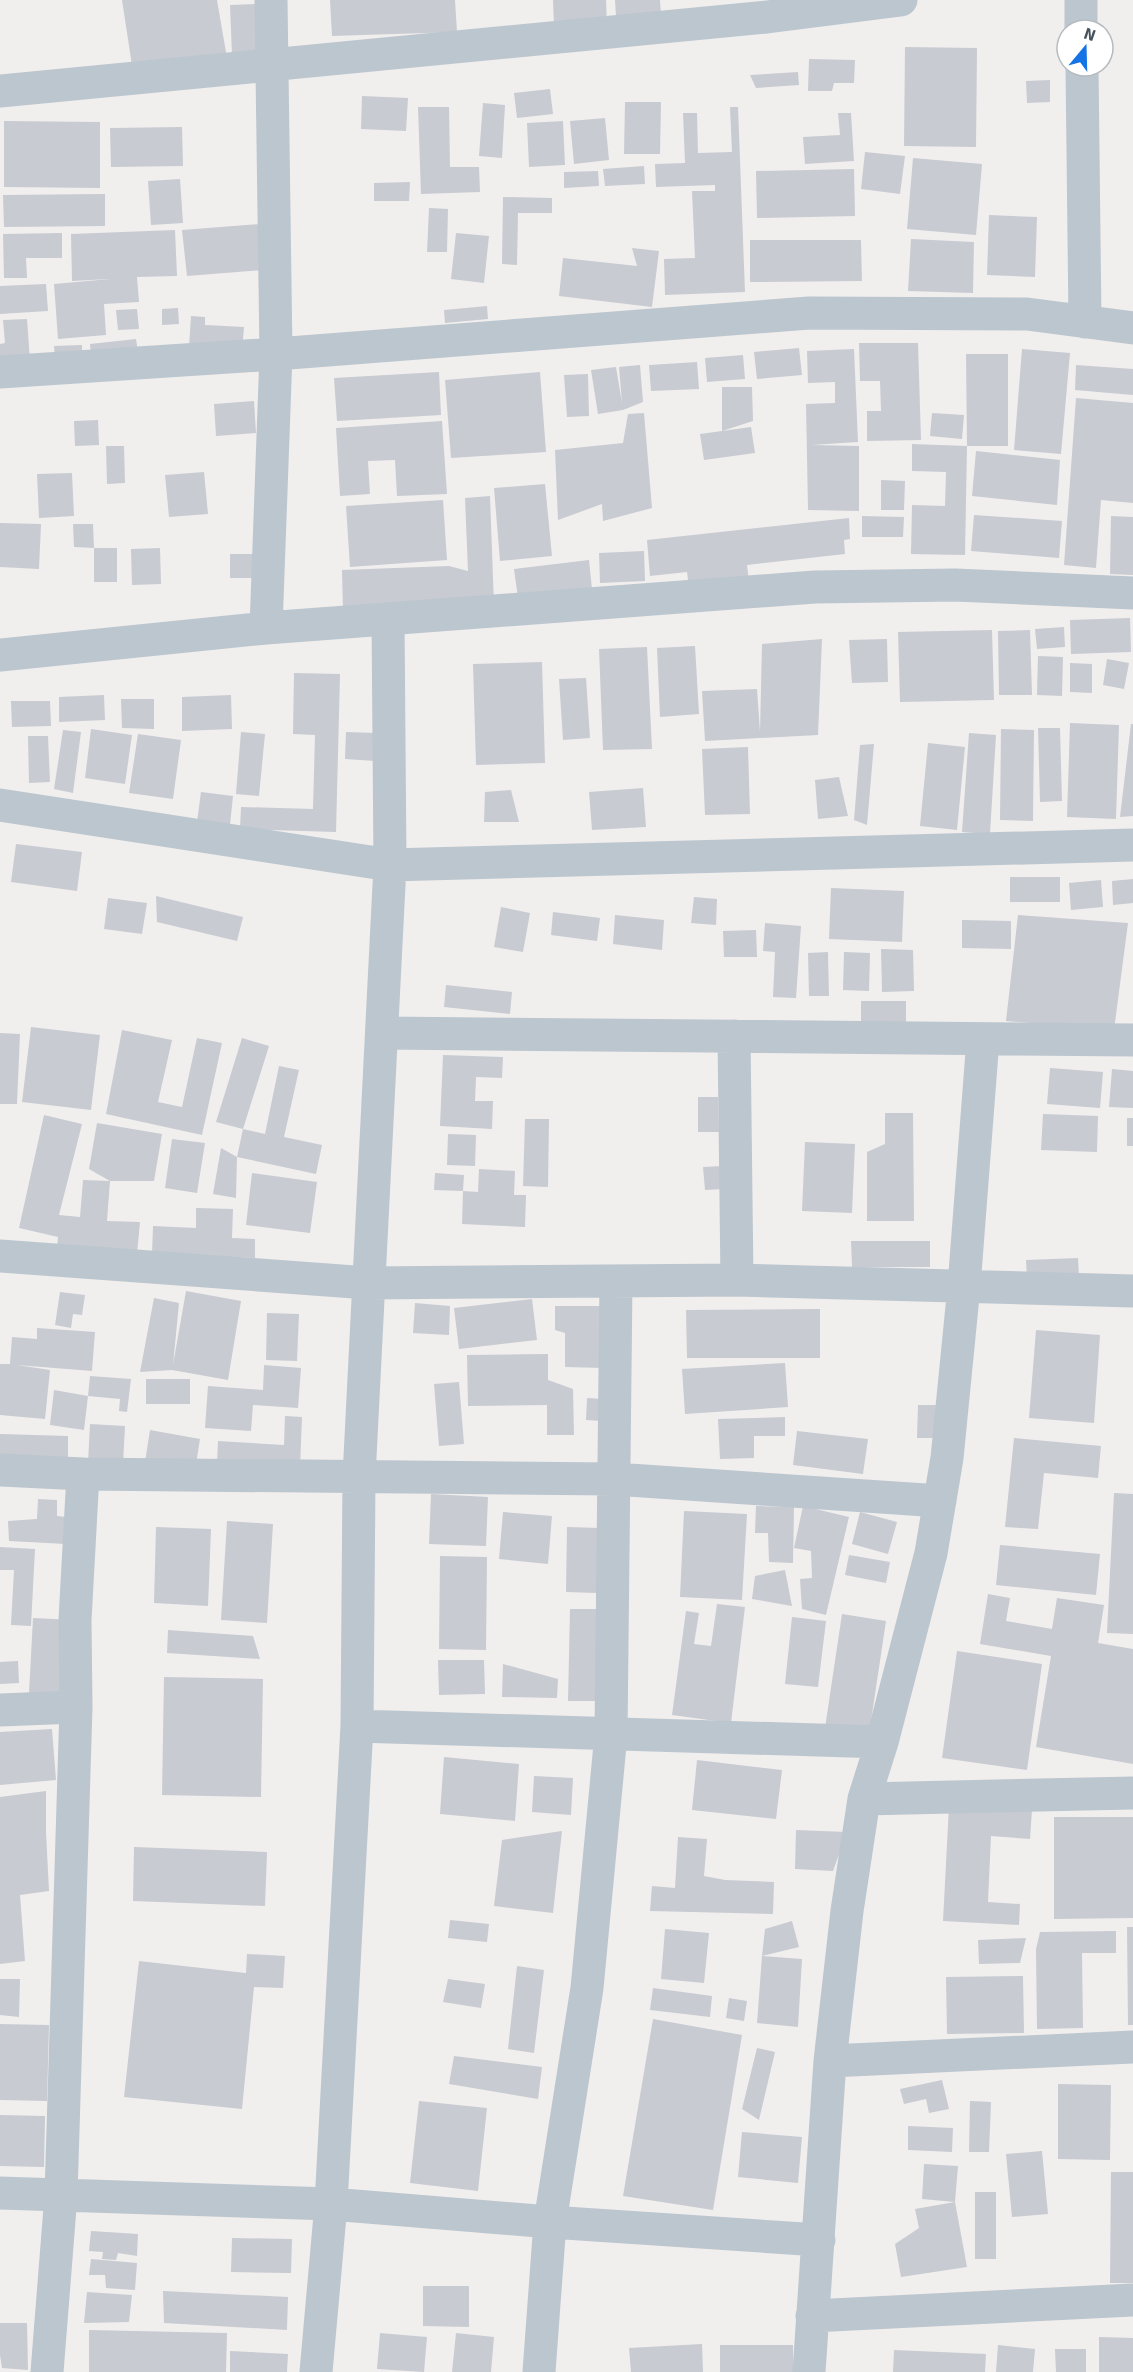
<svg xmlns="http://www.w3.org/2000/svg" width="1133" height="2372" font-family="Signika,sans-serif">
	<rect width="100%" height="100%" fill="#f1eeee"/>
	<path fill="#c8cbd1" d="M122,0H217L227,58L133,72Z
		M330,0H455L457,32L332,36Z
		M553,0H606L607,25L554,26Z
		M615,0H660L661,15L616,17Z
		M258,4L260,55L232,56L230,5Z
		M905,47L977,48L976,147L904,146Z
		M809,59L855,60L854,83H834L832,91H808Z
		M798,72L799,85L756,88L750,75Z
		M1050,80V102L1027,103L1026,81Z
		M550,89L553,114L517,118L514,93Z
		M362,96L408,98L406,131L361,129Z
		M625,102H661L660,154H624Z
		M483,103L505,105L502,158L479,156Z
		M418,107H449L450,167H479L480,192L421,194Z
		M730,107H738L745,292L665,295L664,259L695,258L692,191H715V185L656,187L655,164L685,163L683,113H697L698,153L732,152Z
		M838,113H851L854,161L805,164L803,137L840,135Z
		M605,118L609,160L574,164L570,121Z
		M4,121L100,122V188L4,187Z
		M563,121L565,165L529,167L527,123Z
		M182,127L183,166L111,167L110,128Z
		M865,152L905,156L900,194L861,189Z
		M913,158L982,164L976,235L907,229Z
		M644,166L645,184L605,186L603,169Z
		M854,169L855,216L757,218L756,171Z
		M598,171L599,186L564,188V172Z
		M180,179L183,223L151,225L148,181Z
		M410,182L409,201H374V183Z
		M105,194V226L4,227L3,195Z
		M503,197L552,198V213H518L517,265L502,264Z
		M429,208L448,209L447,252H427Z
		M989,215L1037,217L1035,277L987,275Z
		M260,224L264,270L187,276L182,230Z
		M175,230L177,276L137,277L139,302L104,304L106,335L58,339L54,284L110,279L72,281L71,234Z
		M62,233V258H26L27,278H4L3,234Z
		M456,233L489,236L484,283L451,279Z
		M911,239L974,242L973,293L908,291Z
		M750,240H861L862,281L750,282Z
		M632,248L659,251L652,307L559,296L563,258L637,266Z
		M46,284L48,311L0,314V286Z
		M487,306L488,319L445,323L444,310Z
		M178,308L179,324L162,325V309Z
		M137,309L139,329L118,330L116,310Z
		M191,316L205,317V325L244,327L242,351L189,347Z
		M27,319L30,361L0,363V344L5,343L3,320Z
		M136,339L138,352L91,356L90,344Z
		M859,343H918L921,440L867,441V411H881L880,381H860Z
		M82,345V357L55,358L54,346Z
		M799,348L802,375L757,379L754,352Z
		M854,349L858,442L812,445L859,446V511L808,510L806,404L835,403V382L808,383L807,351Z
		M1022,349L1070,353L1061,454L1014,450Z
		M966,354H1008V446H967Z
		M743,355L745,379L707,382L705,358Z
		M697,362L699,389L651,391L649,365Z
		M640,365L643,402L623,410L598,414L591,370L616,367L622,403L619,367Z
		M1076,365L1133,369V395L1075,390Z
		M439,372L441,415L337,421L334,378Z
		M540,372L546,452L451,458L445,380Z
		M588,374L589,416L567,417L564,375Z
		M722,387H752L753,421L722,431L751,427L755,453L704,460L700,434L722,431Z
		M1076,398L1133,403V503L1101,500L1096,568L1064,565Z
		M254,401L256,433L216,436L214,404Z
		M644,413L652,508L603,521L602,504L558,520L555,450L623,443L628,414Z
		M932,413L964,415L962,439L930,436Z
		M98,420L99,445L75,446L74,421Z
		M442,421L447,494L397,496L395,460L368,461L370,494L340,496L336,428Z
		M912,444L967,446L965,555L911,554L912,505L945,506L946,472L912,471Z
		M106,446H124L125,483L107,484Z
		M976,451L1060,460L1057,505L972,496Z
		M204,472L208,514L169,517L165,475Z
		M72,473L74,516L39,518L37,474Z
		M881,480L905,481L904,510H881Z
		M545,484L552,556L500,561L494,488Z
		M490,496L494,605L343,611L342,570L449,566L468,571L465,498Z
		M443,500L447,560L350,567L346,506Z
		M974,515L1062,521L1059,558L971,551Z
		M862,516L904,517L903,537H862Z
		M1111,516L1133,517V575L1110,574Z
		M849,518L850,539L844,540L845,554L747,565L749,582L689,588L687,572L650,576L647,540Z
		M0,523L41,524L39,569L0,567Z
		M73,524H93L94,548L74,547Z
		M94,548H117V582H94Z
		M160,548L161,584L132,585L131,549Z
		M644,551L645,581L600,583L599,553Z
		M230,554H262V578H230Z
		M589,560L592,589L518,598L514,569Z
		M1130,618L1131,652L1071,654L1070,620Z
		M1064,627L1065,647L1037,649L1035,629Z
		M992,630L994,700L900,702L898,632Z
		M1030,630L1032,695H999L998,631Z
		M822,639L818,735L705,741L702,691L757,689L760,732L762,644Z
		M887,639L888,682L852,683L849,640Z
		M695,646L699,714L660,717L657,648Z
		M647,647L652,749L603,750L599,649Z
		M1038,656L1063,657L1062,696L1037,695Z
		M1107,659L1129,663L1124,689L1103,685Z
		M542,662L545,763L476,765L473,664Z
		M1070,663L1092,664V693L1070,692Z
		M294,673L340,674L336,832L240,829L241,807L313,809L315,735L293,734Z
		M586,678L590,738L563,740L559,679Z
		M104,695L105,720L59,722V697Z
		M231,695L232,729L182,731V697Z
		M121,699H154V729L122,728Z
		M11,701H50L51,726L12,727Z
		M1070,723L1119,725L1116,819L1067,817Z
		M1131,724H1133V816L1120,817Z
		M1038,728H1060L1062,801L1040,802Z
		M91,729L132,735L125,784L85,778Z
		M1001,729L1034,730L1033,821L1000,820Z
		M63,730L81,732L73,793L54,789Z
		M241,732L265,734L259,796L236,794Z
		M346,732L376,733L375,761L345,759Z
		M969,733L996,735L990,834L962,832Z
		M138,734L181,740L173,799L129,793Z
		M28,736H48L50,782L29,783Z
		M928,743L965,747L957,830L920,826Z
		M874,744L867,825L854,820L860,745Z
		M748,747L750,814L705,815L702,749Z
		M839,777L848,816L818,819L815,780Z
		M643,788L646,827L592,830L589,792Z
		M511,790L519,822H484L485,792Z
		M201,792L233,796L230,825L197,822Z
		M16,844L82,852L77,891L11,882Z
		M1010,877H1060V902H1010Z
		M1133,879V903L1113,905L1112,881Z
		M1101,880L1103,907L1071,910L1069,883Z
		M831,888L904,891L902,942L829,939Z
		M156,896L243,917L237,941L157,922Z
		M694,897L717,899L716,925L691,923Z
		M108,898L147,903L142,934L104,929Z
		M501,907L530,913L523,952L494,947Z
		M553,912L600,918L597,941L551,935Z
		M615,915L664,920L662,950L613,944Z
		M1018,915L1128,923L1114,1030L1006,1021Z
		M962,920L1011,921V949L962,948Z
		M765,923L801,926L796,998L773,997L775,952L763,951Z
		M756,930L757,957H724L723,931Z
		M881,949L913,950L914,991L882,992Z
		M828,952L829,996H809L808,953Z
		M844,952L870,953L869,991L843,990Z
		M446,985L512,992L510,1014L444,1007Z
		M861,1001H906V1026L861,1025Z
		M31,1027L100,1035L91,1110L22,1102Z
		M122,1030L172,1040L158,1102L182,1107L197,1038L222,1043L202,1135L106,1114Z
		M0,1033L20,1034L17,1104H0Z
		M242,1038L269,1046L243,1129L216,1122Z
		M443,1055L503,1057L502,1078L476,1077L475,1101H493L492,1129L440,1126Z
		M279,1066L299,1070L284,1137L322,1145L316,1174L237,1157L243,1129L265,1134Z
		M1050,1068L1103,1072L1100,1108L1047,1104Z
		M1112,1069L1133,1071V1108L1109,1107Z
		M698,1097H718L719,1132H698Z
		M885,1113H913L914,1221H867V1152L885,1144Z
		M1043,1114L1098,1116L1097,1152L1041,1150Z
		M44,1115L82,1124L59,1215L80,1217L83,1180L110,1181L107,1221L140,1222L137,1254L57,1249L58,1237L19,1228Z
		M1127,1118H1133V1146H1127Z
		M525,1119H549L548,1187L523,1186Z
		M97,1123L162,1134L154,1181H110L89,1169Z
		M448,1134L476,1135L475,1166L447,1165Z
		M172,1139L205,1143L197,1193L165,1188Z
		M805,1142L855,1144L852,1213L802,1211Z
		M221,1148L237,1157L236,1198L213,1194Z
		M723,1166L725,1189L705,1190L703,1167Z
		M479,1169L515,1171L514,1195H526L525,1227L462,1224L463,1191L478,1192Z
		M252,1173L317,1182L310,1233L246,1225Z
		M435,1173L464,1175L463,1191L434,1190Z
		M196,1208L233,1209L232,1238L255,1239V1258L152,1254L153,1226L196,1228Z
		M851,1241H930V1267H852Z
		M1078,1258L1079,1277L1027,1278L1026,1260Z
		M186,1291L241,1301L228,1380L172,1370L140,1372L154,1298L179,1303L173,1365Z
		M60,1292L85,1295L82,1315L73,1314L71,1328L55,1325Z
		M532,1299L537,1340L459,1349L454,1308Z
		M415,1303L450,1306L449,1335L413,1333Z
		M555,1306H605L604,1368L565,1367V1333L555,1330Z
		M820,1309V1358H687L686,1310Z
		M267,1313L299,1314L297,1361L266,1360Z
		M37,1328L95,1332L92,1371L17,1365L50,1370L45,1419L0,1415V1364H10L12,1337L37,1339Z
		M1036,1330L1100,1335L1094,1423L1029,1418Z
		M548,1354V1380L573,1389L574,1435H547V1405L468,1406L467,1355Z
		M785,1363L788,1407L685,1414L682,1369Z
		M264,1365L301,1368L298,1408L253,1405L251,1431L205,1428L208,1386L263,1390Z
		M90,1376L131,1379L127,1412L119,1411L120,1399L88,1396Z
		M146,1379H190V1404H146Z
		M459,1382L464,1444L439,1446L434,1384Z
		M54,1390L88,1396L84,1430L50,1425Z
		M587,1398L603,1399L602,1421L586,1420Z
		M918,1405H943V1438H917Z
		M285,1416L302,1417L300,1468L217,1464L218,1441L284,1445Z
		M785,1417V1436H754V1458L720,1459L718,1419Z
		M90,1424L125,1426L123,1464L88,1463Z
		M150,1430L200,1439L195,1470L145,1462Z
		M797,1431L868,1439L863,1474L793,1465Z
		M0,1434L68,1436V1461L0,1459Z
		M1014,1438L1101,1446L1098,1478L1044,1473L1038,1529L1005,1527Z
		M1114,1493L1133,1494V1634L1107,1633Z
		M431,1494L488,1497L486,1546L429,1544Z
		M38,1499L57,1500V1516L67,1517L66,1544L9,1541L8,1521L37,1519Z
		M756,1506L794,1507L793,1563L769,1562L768,1533H755Z
		M803,1506L849,1517L826,1615L802,1609L800,1579L812,1578L811,1551L794,1548Z
		M684,1511L747,1514L742,1600L680,1597Z
		M503,1512L552,1516L548,1564L499,1559Z
		M860,1512L897,1522L888,1554L852,1544Z
		M227,1521L273,1524L267,1623L221,1620Z
		M156,1527L211,1529L208,1606L154,1603Z
		M567,1527L600,1528L597,1593L566,1592Z
		M1000,1545L1100,1554L1096,1595L996,1585Z
		M0,1547L35,1549L31,1626L11,1625L14,1570H0Z
		M849,1555L890,1562L886,1583L845,1575Z
		M440,1556L487,1557L486,1650L439,1649Z
		M785,1570L792,1606L752,1599L755,1576Z
		M988,1594L1010,1598L1006,1621L1052,1629L1057,1598L1104,1605L1098,1643L1133,1649V1764L1036,1747L1051,1656L980,1644Z
		M717,1604L745,1607L731,1723L672,1715L686,1611L699,1613L694,1644L711,1646Z
		M570,1609H602L599,1701H568Z
		M842,1614L886,1621L869,1734L825,1728Z
		M792,1617L826,1621L818,1687L785,1684Z
		M33,1618L75,1620L72,1695L29,1693Z
		M168,1630L253,1636L260,1659L167,1653Z
		M957,1651L1042,1664L1027,1770L942,1758Z
		M438,1660H484L485,1694L439,1695Z
		M18,1661L19,1683L0,1684V1662Z
		M503,1664L558,1679L557,1698L502,1697Z
		M164,1677L263,1679L261,1797L162,1795Z
		M52,1729L56,1780L0,1785V1732Z
		M444,1757L519,1764L515,1821L440,1814Z
		M697,1760L782,1770L776,1819L692,1810Z
		M534,1776L573,1778L571,1815L532,1812Z
		M46,1791V1832L49,1891L20,1895L25,1961L0,1964V1797Z
		M949,1806L1032,1810L1030,1839L991,1836L988,1902L1020,1904L1019,1925L943,1921Z
		M1054,1817H1133V1918L1054,1919Z
		M796,1830L847,1832L833,1871L795,1869Z
		M562,1831L553,1913L494,1906L502,1840Z
		M678,1837L707,1839L704,1876L725,1880L774,1882L773,1914L650,1911L652,1886L675,1888Z
		M134,1847L267,1852L265,1906L133,1901Z
		M450,1920L489,1924L487,1942L448,1938Z
		M792,1921L799,1947L762,1956L802,1959L798,2027L757,2023L762,1956L765,1929Z
		M1127,1927H1133V2025H1128Z
		M665,1929L709,1933L704,1983L661,1979Z
		M1116,1931V1953H1082L1083,2028L1037,2029L1036,1949L1040,1932Z
		M1026,1938L1020,1963L979,1964L978,1940Z
		M247,1954L285,1956L283,1988L254,1987L242,2109L124,2097L139,1961L246,1973Z
		M517,1966L544,1970L534,2053L508,2049Z
		M1023,1976L1024,2033L947,2034L946,1977Z
		M0,1979H20L19,2017L0,2015Z
		M448,1979L485,1984L481,2008L443,2002Z
		M653,1988L712,1996L710,2017L650,2010Z
		M729,1998L747,2001L744,2021L726,2018Z
		M653,2019L742,2035L713,2210L623,2196Z
		M0,2024L49,2025L47,2101L0,2100Z
		M757,2048L775,2052L759,2120L742,2109Z
		M454,2056L542,2067L538,2099L449,2084Z
		M942,2080L949,2109L929,2113L926,2099L904,2104L900,2089Z
		M1058,2084L1111,2085L1110,2160L1058,2159Z
		M419,2101L487,2108L478,2191L410,2183Z
		M970,2101L991,2102L989,2152H969Z
		M0,2115L45,2116L44,2167L0,2166Z
		M908,2126L953,2128L952,2152L908,2150Z
		M742,2132L802,2137L798,2183L738,2177Z
		M1042,2151L1048,2214L1012,2217L1006,2154Z
		M924,2164L958,2166L955,2202L967,2267L901,2277L895,2244L919,2228L915,2209L955,2202L922,2199Z
		M1111,2172H1133V2283H1110Z
		M975,2192H996V2259H975Z
		M91,2231L138,2234L137,2256L118,2253L116,2260L102,2259L103,2252L89,2251Z
		M232,2238L292,2239L291,2273L231,2272Z
		M91,2259L137,2263L135,2290L106,2288L105,2275H89Z
		M423,2286H469V2327L423,2326Z
		M163,2291L288,2297L287,2330L164,2323Z
		M87,2292L132,2295L129,2322L84,2323Z
		M0,2323H27L28,2370L2,2368L0,2355Z
		M89,2330L227,2333L226,2372H89Z
		M380,2333L427,2337L424,2372L377,2369Z
		M456,2333L494,2337L491,2372H452Z
		M1099,2337L1133,2338V2372H1099Z
		M702,2344L703,2372H631L629,2348Z
		M720,2345H793V2372H720Z
		M998,2345L1035,2349L1033,2372H996Z
		M1055,2349H1086V2372H1056Z
		M894,2350L986,2354L985,2372H893Z
		M230,2351L288,2354L287,2372H230Z"/>
	<g fill="none" stroke-linecap="round" stroke-linejoin="round">
		<path stroke="#bcc6ce" stroke-width="33" d="M1081,0V30
			M1082,66L1085,322
			M0,91L767,17L901,0
			M0,372L276,354L809,313L1027,314L1133,328
			M266,628L276,354L271,0
			M0,655L266,628L815,587L955,585L1133,593
			M0,805L390,865L1133,845
			M383,1033L1133,1040
			M734,1036L737,1280
			M0,1256L368,1283L737,1280L1133,1291
			M0,1470L83,1474L614,1479L940,1501
			M0,1710L76,1707
			M357,1726L882,1742
			M864,1799L1133,1793
			M830,2061L1133,2047
			M0,2193L331,2204L550,2222L819,2240
			M812,2316L1133,2300
			M47,2372L61,2195L76,1707L75,1620L83,1474
			M316,2372L331,2204L357,1726L359,1477L390,865L388,619
			M539,2372L550,2222L587,1988L611,1734L616,1281
			M809,2372L830,2061L847,1911L864,1799L882,1742L931,1553L947,1458L964,1286L983,1039"/>
	</g>
	<g transform="translate(1085 48) rotate(19)"><circle r="28" fill="#ffffff" stroke="#b5babe" stroke-width="1.5"/>
	<path d="M0-4.5L10 22L0 15L-10 22Z" fill="#1574e5"/>
	<text y="-9" font-size="16" font-weight="bold" text-anchor="middle" fill="#46525c">N</text>
	</g>
</svg>
